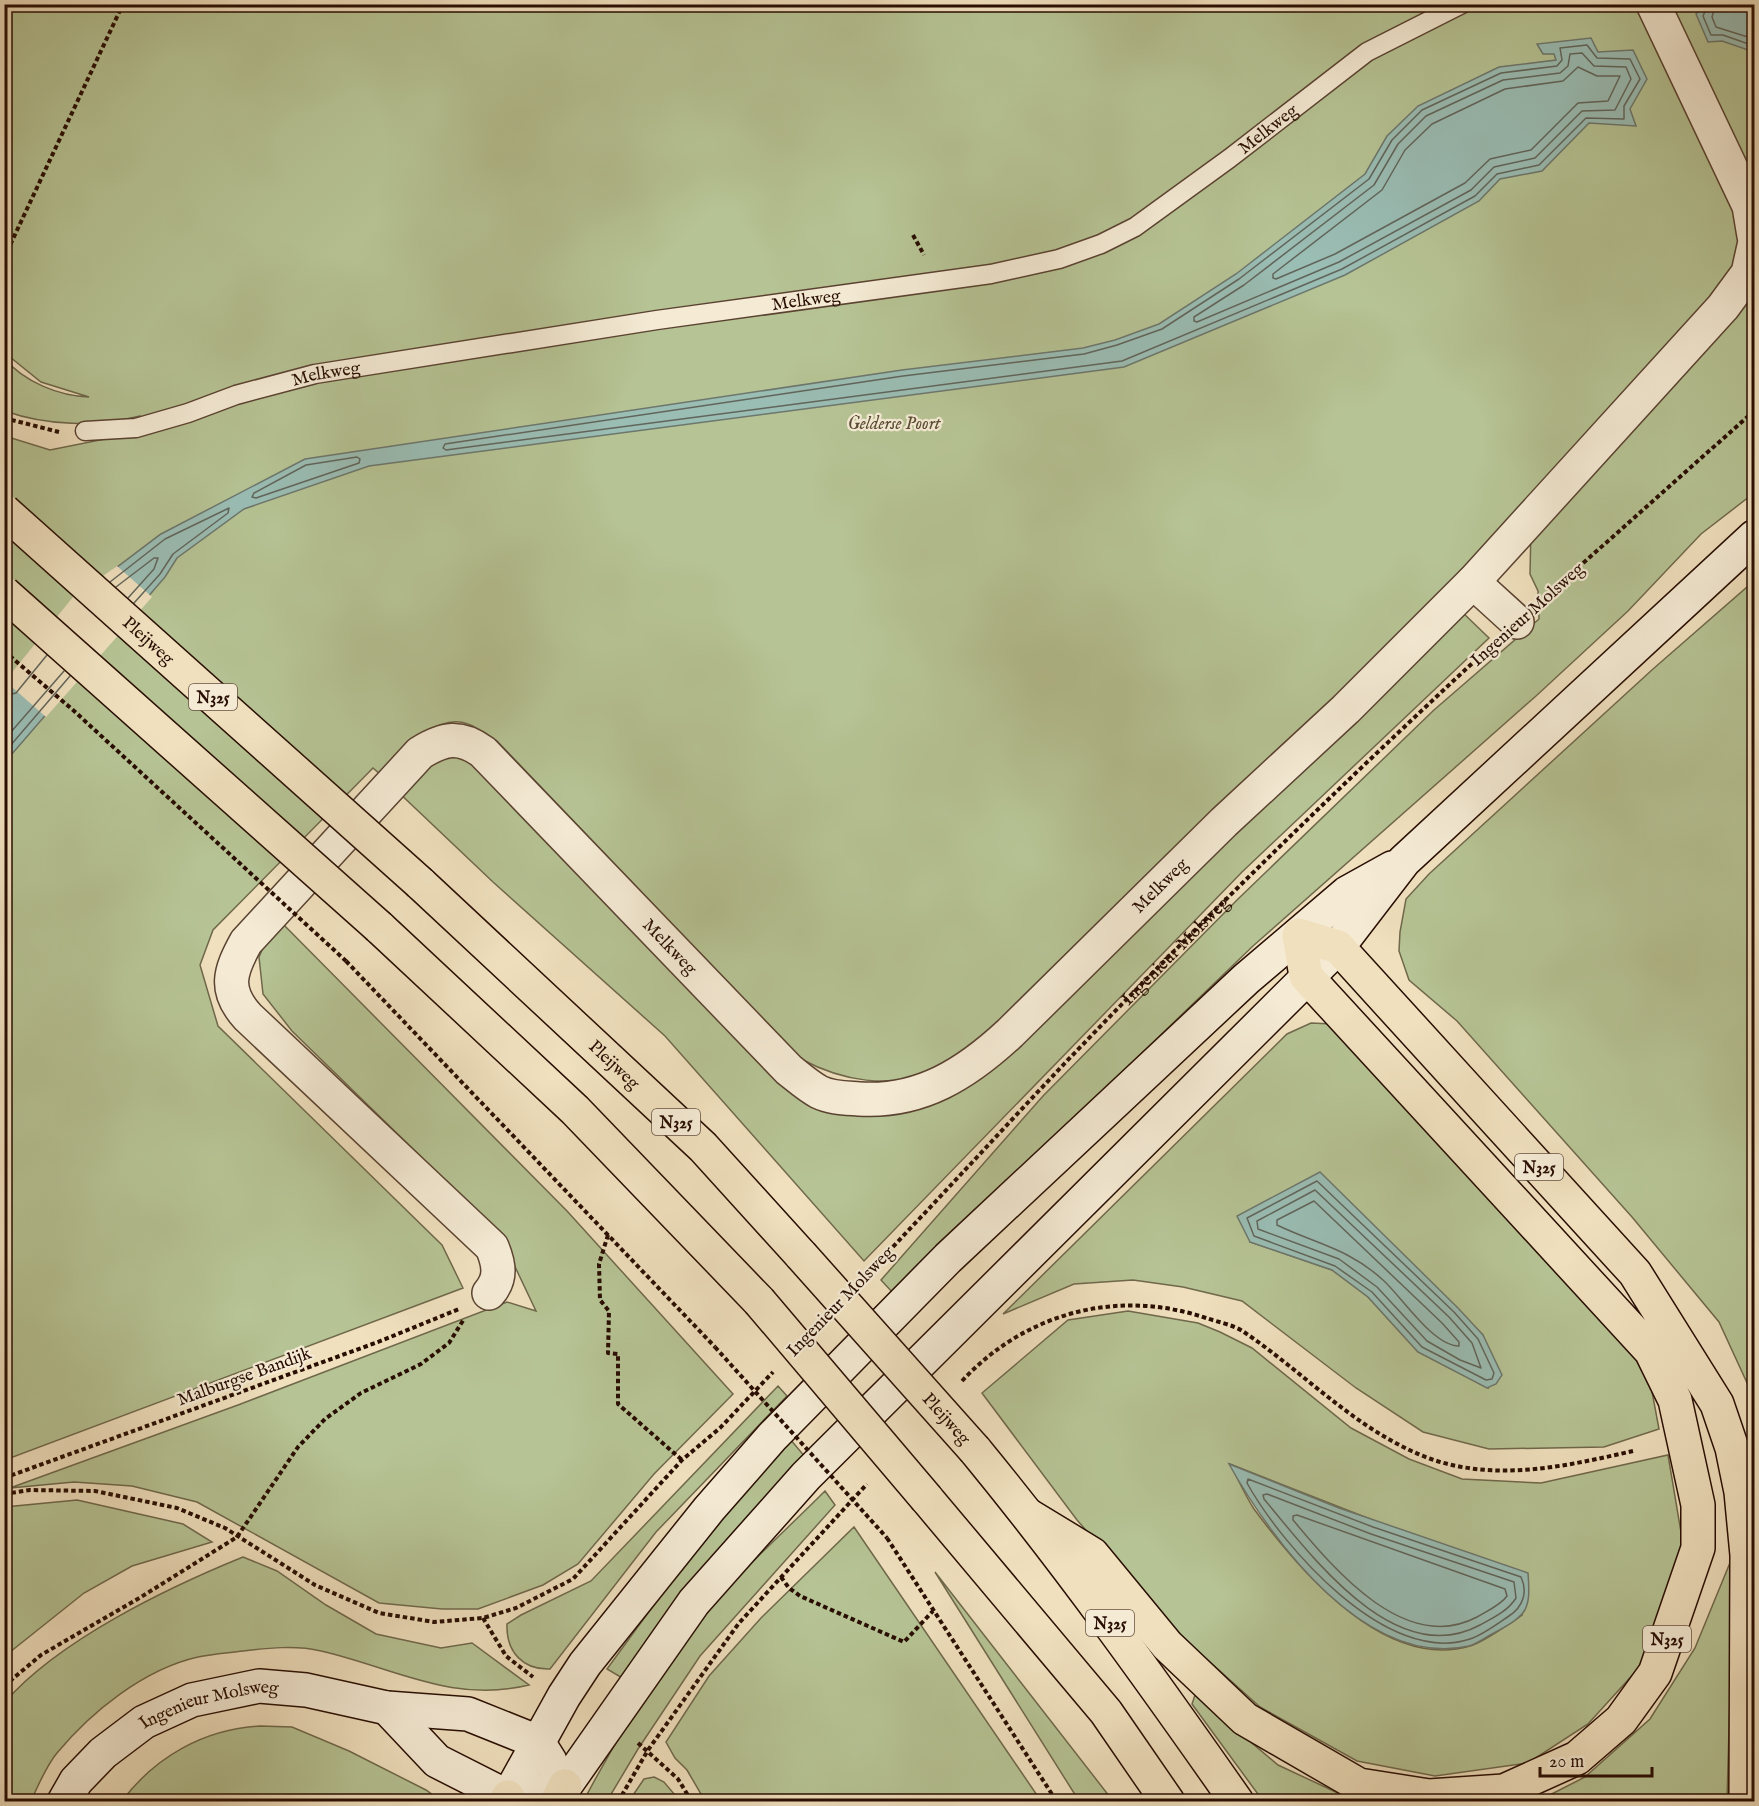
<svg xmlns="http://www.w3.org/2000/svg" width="1759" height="1806" font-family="'IM FELL English',serif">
	<rect width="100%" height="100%" fill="#f0e0be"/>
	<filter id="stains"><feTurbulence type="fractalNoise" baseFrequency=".00333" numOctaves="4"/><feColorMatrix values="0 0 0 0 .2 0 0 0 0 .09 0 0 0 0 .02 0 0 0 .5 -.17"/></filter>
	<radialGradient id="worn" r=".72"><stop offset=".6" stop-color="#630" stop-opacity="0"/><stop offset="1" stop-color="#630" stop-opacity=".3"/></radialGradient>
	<path fill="#b6c394" stroke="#6f684b" stroke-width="1.5" fill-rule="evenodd" d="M5,5H1754V199L1741,214L1742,246L1718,298L1485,552L995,1030C977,1042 953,1064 934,1072C889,1089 842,1081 801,1059L497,741C486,734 474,724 460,722C429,718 401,757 381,775L373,768L213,930L200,965L218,1026L442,1245L463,1288L5,1460V436L50,450L145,431L140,416C96,427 47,426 5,411L4,358C24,382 59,396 89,397L41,382L5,353ZM161,534L9,680L75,599Z
		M1754,274V493L1701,534L1628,611L1536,696L1253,946L893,1293L881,1280L1043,1096L1238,899L1434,710L1539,619L1538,591L1530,574L1531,528Z
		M1754,581V1398L1719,1322L1632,1217L1457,1021L1409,980L1399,951L1400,932L1406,899L1429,874L1653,669Z
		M1461,611L1489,638L1242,872L864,1261L665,1036L493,882L394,788L440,751L476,756L793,1085L940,1096Z
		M276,917L567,1211L733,1394L654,1474L578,1564L543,1585L478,1609H442L379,1603L197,1502L132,1486L74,1482L10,1488L238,1405L507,1302L536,1311L499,1233L292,1031L263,994L259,957Z
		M1311,1023L1332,1024L1648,1370L1659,1429L1604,1447L1489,1449L1423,1432L1356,1388L1242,1301L1183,1287L1133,1280L1074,1284L1003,1314L1287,1034ZM1320,1173L1483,1335L1488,1388L1418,1352L1368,1297L1332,1270L1250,1242Z
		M1128,1311L1198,1323L1220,1332L1252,1348L1351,1428L1409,1459L1462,1479L1541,1483L1668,1455L1686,1562L1647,1659L1588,1724L1528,1763L1435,1776L1357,1761L1260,1707L1171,1627L1077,1520L982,1393L1068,1320ZM1230,1464L1375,1521L1522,1615C1506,1625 1488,1640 1470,1646C1384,1671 1299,1570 1254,1509C1245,1495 1238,1479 1230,1464Z
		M778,1386L787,1396L656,1532L550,1669C523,1670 506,1652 507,1624L521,1615L591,1581Z
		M790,1439L806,1458L624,1679L607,1669L691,1554Z
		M825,1491L835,1505L700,1656L638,1749L607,1801L583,1802C623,1726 670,1650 728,1587C759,1554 793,1523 825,1491Z
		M77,1500L183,1524L212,1542L132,1566L84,1593L5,1656V1507Z
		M854,1527L1041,1801H705L687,1770L675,1758L666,1742L709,1676L761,1618Z
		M1734,1553L1727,1801L1536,1802L1585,1777L1650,1719L1695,1648Z
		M243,1557L277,1571L326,1605L376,1634L441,1648L472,1643L529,1685C452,1704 392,1667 321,1651C296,1645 268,1648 243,1651C228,1653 213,1654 198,1657C144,1669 91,1712 57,1753C46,1766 38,1786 31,1801H5V1702C59,1640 167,1588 243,1557Z
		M935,1572L1113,1801H1079Z
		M1195,1695L1278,1765L1355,1801H1263L1192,1704Z
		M260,1726L292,1727L349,1751L426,1790L441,1801H122C155,1757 204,1729 260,1726Z
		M654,1777L664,1782L680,1801H629L644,1779Z"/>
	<path fill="#9abdb4" stroke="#6c776d" stroke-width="1.5" d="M1704,5H1754V52L1722,41L1708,42L1696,14Z
		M1591,38L1598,52L1633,50L1647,79L1630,109L1636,126L1589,123L1542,171L1500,179L1479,201L1345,275L1124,367L369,466L244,509L177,558L165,577L5,762V686L75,599L161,534L305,459L902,370L1083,348L1115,340L1159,324L1236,274L1365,174L1387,136L1418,106L1499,67L1556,60L1554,54H1543L1537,44Z
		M1320,1172L1458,1308L1483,1335L1502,1375L1496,1384L1487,1388L1418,1352L1368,1297L1332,1270L1250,1242L1237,1216Z
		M1229,1464L1339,1508L1528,1573C1531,1611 1527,1615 1494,1633C1486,1637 1477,1644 1469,1646C1366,1669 1272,1541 1229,1464Z"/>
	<path fill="#f0e0be" d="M117,566L152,597L46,717L5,681L73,597Z"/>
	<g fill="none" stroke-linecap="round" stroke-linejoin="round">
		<path stroke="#61655b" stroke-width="1.5" d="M1708,4L1703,16L1711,35H1723L1754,46
			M1716,4L1712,17L1716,27L1754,39
			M1587,45L1597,58L1630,59L1640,79L1624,106V119L1586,118L1539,165L1497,174L1475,196L1342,269L1122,361L446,450L443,448L445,444L903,376L1084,354L1117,345L1162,329L1239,279L1369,179L1392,140L1422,110L1501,73L1557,66L1562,60L1560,48Z
			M1582,53L1594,66L1626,67L1631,79L1615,110L1582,111L1535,158L1494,167L1471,190L1339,262L1197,322L1194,321V317L1244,285L1374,185L1398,144L1426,116L1503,80L1560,73L1568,66L1570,54Z
			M1578,67L1597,76H1620L1608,101L1578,103L1531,150L1490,159L1465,183L1335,254L1276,279L1273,278V274L1382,190L1405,150L1432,124L1505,89L1563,81Z
			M357,457L360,459L359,463L256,498L252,497L254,493L306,465Z
			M110,582L165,539L229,508L228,513L173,554L160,574L134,603
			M116,587L154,558H158L154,569L128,598
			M4,696L16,693L47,655
			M4,740L64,671
			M4,753L70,676
			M1317,1181L1454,1312L1478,1339L1494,1373L1492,1379L1486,1380L1422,1347L1372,1292L1335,1266L1254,1236L1247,1218Z
			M1315,1190L1449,1317L1472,1343L1481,1368L1460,1360L1427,1341L1377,1287L1339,1259L1258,1229L1257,1221Z
			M1314,1201L1442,1323L1459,1342V1346C1433,1346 1402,1297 1383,1280C1348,1248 1316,1244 1277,1225V1220Z
			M1248,1479L1373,1527L1521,1577C1528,1592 1523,1607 1509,1616C1497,1624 1483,1635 1470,1639C1387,1667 1282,1546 1247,1483Z
			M1267,1494L1371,1534L1514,1582L1516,1598C1508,1611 1493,1618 1480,1625C1395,1671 1311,1555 1264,1499L1263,1495Z
			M1297,1515L1505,1589L1507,1596C1501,1605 1487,1611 1477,1617C1405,1655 1334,1569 1293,1520V1516Z"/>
		<defs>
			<g id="lane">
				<path id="s2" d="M85,431L136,428L188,413L236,395L315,374L657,320L991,274L1059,259L1101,244L1135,227L1230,158L1367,52L1462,4"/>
			</g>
			<g id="street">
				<path d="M1653,4L1749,206L1754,236"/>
				<path d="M1473,582L1517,622"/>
				<path id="s3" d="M489,1293C502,1278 499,1264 492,1247L248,1017C223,990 230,971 246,942L420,753C444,738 460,735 483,752L789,1070C798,1077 808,1086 819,1092C831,1098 846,1098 859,1099C921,1103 967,1073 1010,1033L1224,822L1346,709L1473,582L1723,307L1748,273L1754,246"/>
			</g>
			<g id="secondary">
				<path d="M387,1708L437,1761L508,1797L565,1786L694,1602L806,1476L1338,947L1404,861L1754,537"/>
				<path d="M508,1797L564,1696L585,1664L709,1509L772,1437L948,1258L1246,979L1347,893L1392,868"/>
				<path id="s4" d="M64,1802L76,1781L103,1753L144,1722L192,1700L259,1686L306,1690L387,1708L468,1714L538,1742L550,1761"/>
			</g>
			<g id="highway">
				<path id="s5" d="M420,883L703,1147L801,1255"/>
				<path d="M379,927L575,1110L759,1301"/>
				<path d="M975,1450C1068,1563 1153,1682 1237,1802"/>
				<path d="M927,1499L1106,1712L1168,1802"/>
				<path d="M1028,1515L1092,1554L1167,1645L1245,1719L1359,1785L1429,1796L1504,1791L1577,1758L1621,1720L1655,1673L1698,1548V1505L1675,1400L1651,1351L1306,976L1299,935L1338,947L1635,1273L1717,1404L1732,1448L1741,1492L1747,1555L1746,1802"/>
				<path d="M506,1802L508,1797"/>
				<path d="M557,1802L565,1786"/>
			</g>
		</defs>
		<use href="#lane" stroke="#5a4231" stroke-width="21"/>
		<use href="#street" stroke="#5a4231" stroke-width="36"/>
		<use href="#secondary" stroke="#280d02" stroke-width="36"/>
		<use href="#highway" stroke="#280d02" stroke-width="36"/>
		<g stroke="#280d02" stroke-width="4" stroke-dasharray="4.5 3" stroke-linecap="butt">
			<path d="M913,235L924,255"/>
			<path d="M4,258L123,4"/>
			<path d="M4,418L59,432"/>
			<path d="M1544,598L1754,411"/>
			<path d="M346,961L715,1347"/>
			<path d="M608,1235L599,1264L600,1300L609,1311L608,1353L618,1354V1404L682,1460"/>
			<path id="s1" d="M867,1274C934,1204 999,1133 1065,1063C1203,919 1346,780 1492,645"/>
			<path d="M962,1381C1025,1313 1117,1288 1206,1318C1218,1322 1234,1325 1244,1332C1306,1374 1359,1433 1431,1459C1497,1482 1567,1466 1633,1451"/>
			<path d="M4,1478L378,1342L459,1309"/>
			<path d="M4,1494L30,1490L95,1491L177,1508L225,1528L315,1585L379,1613L434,1622L483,1618L516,1608L573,1579L682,1460L720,1428L773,1372"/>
			<path d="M887,1538L1057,1802"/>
			<path d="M781,1577L789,1588L800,1596L904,1642L933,1611"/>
			<path d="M483,1618L506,1656L533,1677"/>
			<path d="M4,1686L41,1655L141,1597L237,1537L298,1447L325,1419L361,1393L421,1364L449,1343L464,1319"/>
			<path d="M638,1743L678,1779L692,1802"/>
			<path d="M618,1802L648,1750L739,1623L867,1484"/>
		</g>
		<use href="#lane" stroke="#f5ebd5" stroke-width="18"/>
		<use href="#street" stroke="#f5ebd5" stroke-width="33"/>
		<use href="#secondary" stroke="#f5ebd5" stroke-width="33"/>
		<use href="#highway" stroke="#f0e0be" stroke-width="33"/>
		<defs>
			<g id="highway-bridge">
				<path id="s6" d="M4,511L420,883"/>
				<path d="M4,593L379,927"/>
				<path id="s7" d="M801,1255L975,1450"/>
				<path d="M759,1301L927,1499"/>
			</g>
		</defs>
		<use href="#highway-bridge" stroke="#280d02" stroke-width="36" stroke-linecap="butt"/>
		<path stroke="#280d02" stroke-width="4" stroke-dasharray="4.5 3" stroke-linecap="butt" d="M4,651L73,710L346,961
			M715,1347L887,1538"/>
		<use href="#highway-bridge" stroke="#f0e0be" stroke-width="33"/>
	</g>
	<g text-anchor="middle" stroke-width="4.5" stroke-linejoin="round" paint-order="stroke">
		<g fill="#f5ebd5" stroke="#665041" stroke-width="1.5">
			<rect x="189" y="684" width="48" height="26" rx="4.5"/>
			<rect x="652" y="1109" width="48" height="26" rx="4.5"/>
			<rect x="1515" y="1154" width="48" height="26" rx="4.5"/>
			<rect x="1086" y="1610" width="48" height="26" rx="4.5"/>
			<rect x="1643" y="1626" width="48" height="26" rx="4.5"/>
		</g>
		<g font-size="16" font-weight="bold" fill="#280d02">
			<text x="213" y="703">N325</text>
			<text x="676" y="1128">N325</text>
			<text x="1539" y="1173">N325</text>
			<text x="1110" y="1629">N325</text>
			<text x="1667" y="1645">N325</text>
		</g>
		<g font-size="18" fill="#280d02" stroke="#f5ebd5">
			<text dy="6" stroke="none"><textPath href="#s2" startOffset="1239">Melkweg</textPath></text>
			<text dy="6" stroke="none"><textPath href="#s2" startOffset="735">Melkweg</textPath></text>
			<text dy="6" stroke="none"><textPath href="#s2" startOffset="249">Melkweg</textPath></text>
			<text transform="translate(1527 614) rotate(-42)" y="6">Ingenieur Molsweg</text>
			<text dy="6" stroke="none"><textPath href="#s6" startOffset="194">Pleijweg</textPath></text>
			<text dy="6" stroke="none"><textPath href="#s3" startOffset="1692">Melkweg</textPath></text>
			<text dy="6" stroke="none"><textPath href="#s3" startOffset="1062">Melkweg</textPath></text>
			<text dy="6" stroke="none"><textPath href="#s1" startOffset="447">Ingenieur Molsweg</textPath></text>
			<text dy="6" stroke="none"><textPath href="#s5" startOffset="266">Pleijweg</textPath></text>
			<text transform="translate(840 1301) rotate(-46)" y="6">Ingenieur Molsweg</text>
			<text transform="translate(244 1376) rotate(-20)" y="6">Malburgse Bandijk</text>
			<text dy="6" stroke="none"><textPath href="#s7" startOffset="219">Pleijweg</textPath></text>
			<text dy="6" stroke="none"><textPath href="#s4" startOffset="183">Ingenieur Molsweg</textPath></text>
		</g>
		<g font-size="18" font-style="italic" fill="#5a4d35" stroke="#f5ebd5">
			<text x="894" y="429">Gelderse Poort</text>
		</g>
	</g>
	<rect width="1759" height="1806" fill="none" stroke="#f0e0be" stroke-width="24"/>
	<rect x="6" y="6" width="1747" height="1794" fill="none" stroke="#280d02" stroke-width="3"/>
	<rect x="12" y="12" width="1735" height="1782" fill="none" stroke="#280d02" stroke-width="1.5"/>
	<path d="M1540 1767v9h112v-9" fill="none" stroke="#280d02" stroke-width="3"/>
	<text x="1549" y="1767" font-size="18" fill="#280d02" stroke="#f5ebd5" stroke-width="4.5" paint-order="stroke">20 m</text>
	<rect width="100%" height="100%" filter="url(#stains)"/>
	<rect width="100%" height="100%" fill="url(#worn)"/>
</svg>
